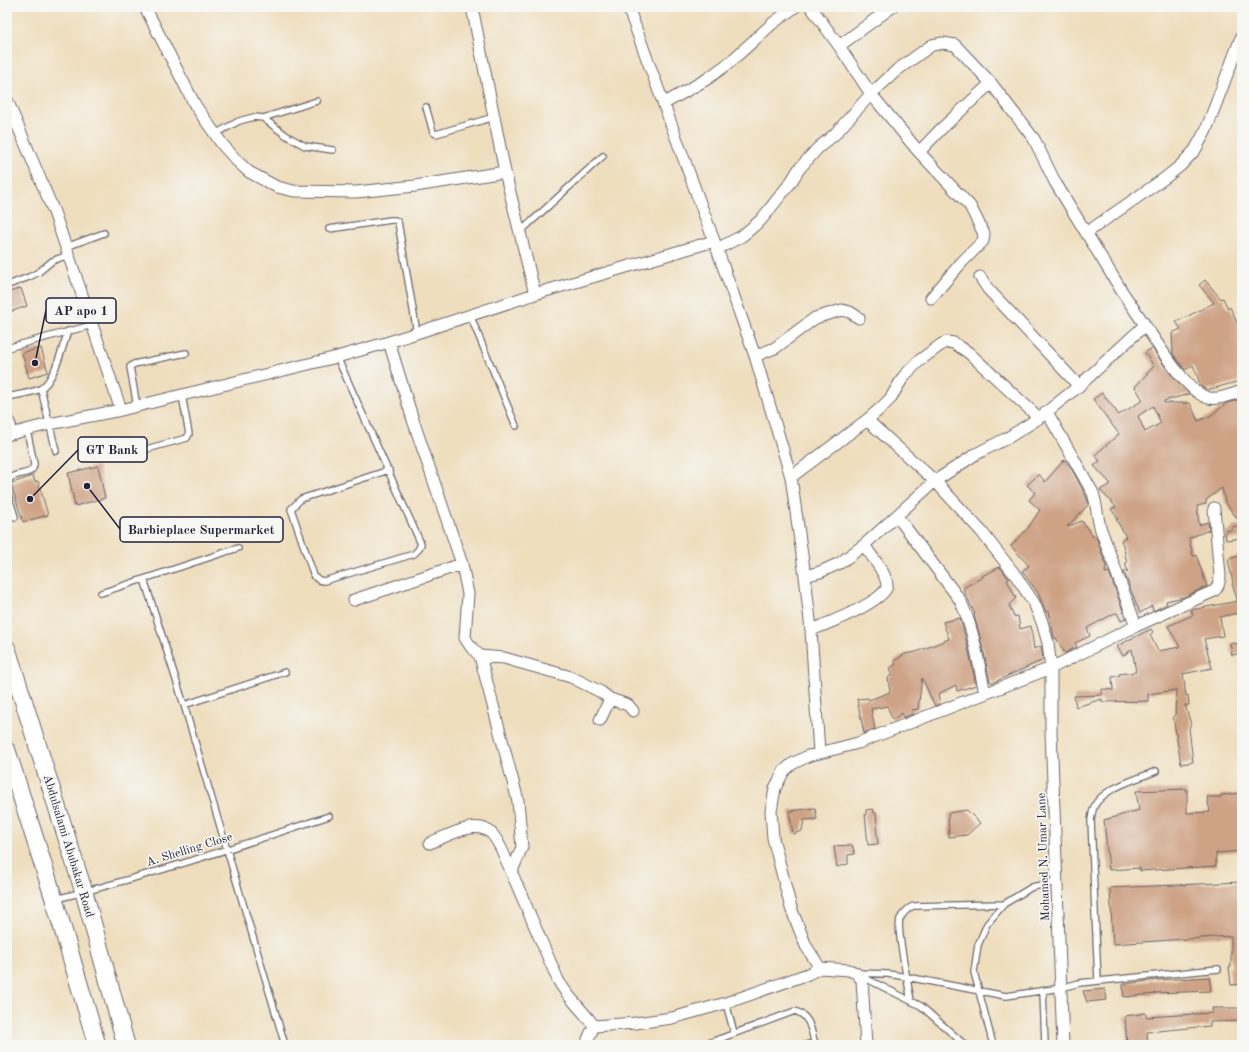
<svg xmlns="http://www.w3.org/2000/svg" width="1249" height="1052" font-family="'Old Standard TT',serif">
	<rect width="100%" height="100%" fill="#f6f6f2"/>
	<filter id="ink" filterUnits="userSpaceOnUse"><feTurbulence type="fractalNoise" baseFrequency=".025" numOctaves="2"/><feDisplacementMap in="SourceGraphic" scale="8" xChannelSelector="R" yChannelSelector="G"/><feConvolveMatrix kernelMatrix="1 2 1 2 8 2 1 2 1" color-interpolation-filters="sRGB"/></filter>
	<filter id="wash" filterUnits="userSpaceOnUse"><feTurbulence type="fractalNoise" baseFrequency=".012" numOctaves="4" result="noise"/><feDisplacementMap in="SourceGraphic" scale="16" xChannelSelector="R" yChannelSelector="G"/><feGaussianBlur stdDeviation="0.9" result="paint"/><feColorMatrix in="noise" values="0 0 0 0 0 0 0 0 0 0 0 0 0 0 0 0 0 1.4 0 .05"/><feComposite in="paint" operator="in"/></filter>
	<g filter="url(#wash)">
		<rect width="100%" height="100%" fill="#efdebe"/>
		<g id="blocks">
			<path fill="#cea285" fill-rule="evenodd" d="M1205,280L1221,299L1223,298L1228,309L1230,307L1242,334V372L1237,373L1240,381L1207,390L1201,386L1193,365L1185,370L1173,354L1172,333L1181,329L1176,322L1214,303L1199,285Z
				M21,288L27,306L7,313V293Z
				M41,348L48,372L29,378L22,353Z
				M1152,348L1168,371L1189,394L1164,401V403H1190L1198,421L1210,416L1227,403L1242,399V460L1239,462L1242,483V525L1225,502L1222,488L1206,500V504L1197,506L1199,525L1208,522L1209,530L1189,538L1193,556L1196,555L1207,586L1184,597L1166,601L1167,604L1153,611L1152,606L1140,613L1124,572L1128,571L1125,564L1127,563L1123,545L1121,540L1126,537L1116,519H1118L1111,509L1116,507L1100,490L1111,484L1094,466L1100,461L1095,455L1119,434L1093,399L1102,393L1119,415L1143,400L1135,387L1154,366L1145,353ZM1153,406L1161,423L1145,432L1138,416Z
				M1064,460L1070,466L1086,496L1089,504L1067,527L1082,521L1093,537L1096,536L1106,564L1105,573L1109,572L1126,619L1121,621L1117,613H1115L1087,628L1090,636L1075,643L1077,647L1065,653L1056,638H1054L1049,611L1046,612L1038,593L1022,571L1029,566L1011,546L1028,528L1040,510L1029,500L1035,493L1027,485L1039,474L1045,482Z
				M98,466L105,498L75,506L68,473Z
				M33,476L35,482L38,481L48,515L23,522L11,484L12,483Z
				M1242,525V538L1226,540L1225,531L1232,530V527Z
				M1242,555V612L1220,617L1223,636L1204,639L1212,668L1183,674L1186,696L1188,695L1189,705H1185L1191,724L1189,728L1193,762L1181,764L1173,716H1175L1176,690L1148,694V701L1102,702V699L1076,707L1074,696L1102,695V689L1113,690L1112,677L1120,675L1119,674L1136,672L1132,649L1123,656L1117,646L1151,629L1153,632L1150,635L1158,651L1180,647L1168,626L1193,615L1191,610L1238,601L1232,584L1233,583L1228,559Z
				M1000,567L1009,579L1007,580L1016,598L1009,605L1014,617L1018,616L1020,629L1031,626L1034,649L1041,646L1043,660L992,683L991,681H990L982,644L974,615L975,614L963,588L983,577L982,576Z
				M960,618L968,647L976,685L957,691L956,685L938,694L940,704L935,706L922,678L918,709L912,710L913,714L903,718L902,713L893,720L887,706L871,709L875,729L864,733L857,699L868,698L869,700L890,692L888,678L892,674L890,668L896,664L894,661L905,654L916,652L949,639L943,622Z
				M1230,643L1242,644V653L1232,655Z
				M1187,789V813L1210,812L1207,797H1221V795L1242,793V851L1216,853V866L1140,871V868L1109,870L1104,820L1139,810L1136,791Z
				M815,808L817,819L804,820L802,831L793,834L789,811Z
				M873,809L874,813H876L877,827H876L878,844L868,845L865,814H866V810Z
				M967,810L980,823L967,835L949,837L948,813Z
				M852,845L855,854L848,855V864L837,867L834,846Z
				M1242,882V984L1231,985L1229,967H1231V936L1113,944L1110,888Z
				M1209,977L1211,991L1155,993V994L1124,997L1123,984L1159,980Z
				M1105,989L1107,1000L1087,1002L1083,991Z
				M1212,1008H1242V1021L1210,1022V1026L1147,1032L1148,1045H1127L1125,1016L1146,1013V1017L1212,1013Z"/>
		</g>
	</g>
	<g filter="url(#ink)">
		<use href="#blocks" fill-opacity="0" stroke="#6a6469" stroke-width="1"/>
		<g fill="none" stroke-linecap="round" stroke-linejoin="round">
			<defs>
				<path id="service" d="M426,107L433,132L436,134L494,117
					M263,118L317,101
					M215,134L239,121L254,117L263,118L287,136L305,146L333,150
					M329,229L391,220H395L398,222L417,333
					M520,232L603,156
					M66,247L104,233
					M8,285L29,277L39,272L52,261L68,255
					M470,315L516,426
					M7,348L92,325
					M337,357L421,544L418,550L414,554L324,581L319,580L314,576L291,509L301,499L389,470
					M41,389L56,451
					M7,397C17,395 31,393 40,389C54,382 63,346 68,331
					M137,406L130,367L134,364L186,353
					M7,409L13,426
					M143,450L187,438L189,434L182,395
					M7,482C8,481 11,477 12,477C20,472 33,476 34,464L27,430
					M7,491L15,517
					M144,579L184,705L285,1045
					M101,593L238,548
					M184,705L285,672
					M56,899C148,876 239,846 329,816
					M856,973L888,974L907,977L1006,996L1061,988L1079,983L1218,969
					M861,976L921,1006L965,1045
					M1098,981L1091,820C1092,816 1092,811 1094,807C1102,788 1138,779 1156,771
					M1043,991L1045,1045
					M911,1001C909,987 896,930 900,919C903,913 907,909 913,906L1004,904
					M726,1003L734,1033
					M703,1045L795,1011C811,1016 811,1031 815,1045
					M806,1045L815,1042
					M993,1045L974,972L978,945L987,924L1004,904L1032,887L1057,882"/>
				<path id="minor" d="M145,7L195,105L222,144L237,161L249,172L277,187L294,191L356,192L415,186L505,172
					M472,7L505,172L535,294
					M628,7L717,249L755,356L791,477L805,576L811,630L819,753
					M811,7L839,46L871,94L919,152L970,206L984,234L983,241L962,262L931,298
					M839,46L892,7
					M7,100L54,212L121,410
					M665,103L707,79L729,63L773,23L795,7
					M919,152L940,130L991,83
					M1086,233L1165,178L1180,166L1195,150L1206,130L1242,35
					M717,249L742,236L761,220L791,182L799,169L818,148L834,135L871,94L897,70L932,45L943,43L955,45L991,83L1034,139L1055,182L1123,293L1145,325
					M980,277L988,289L1079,386
					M389,342L413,420L462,564L468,594L465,638L471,647L480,656L504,658L571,677L601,692L610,699L600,720
					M755,356L775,348L815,318L825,315L842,310L850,312L859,318
					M1047,412L1093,493C1097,505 1097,518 1101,530L1136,626
					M867,420L935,481L981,531L1016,576L1034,603L1042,622L1048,643L1051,668V730L1063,1045
					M7,435L49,424L121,410L337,357L389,342L535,294L714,241
					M791,477L867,420L881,408L890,399L904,376L920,360L942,344L947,342L954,343L969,353L1039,418
					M897,516L960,600C974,629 978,662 985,693
					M805,576L820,572L840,563L864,545L935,481L976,454L1009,437L1039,418L1079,386L1145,325C1157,343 1188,394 1209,398C1220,400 1232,394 1242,391
					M354,600L462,564
					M811,630C824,625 889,600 887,585C886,572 871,556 864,545
					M480,656L518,801L522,847L512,871
					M610,699L628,705L633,711
					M430,843C447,836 477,818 492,834C496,838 498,843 501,848L558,980C567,997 583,1010 594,1026
					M820,968L806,946L791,908L773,838L771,811L775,788L784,771L792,764L808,756L858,743L1051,668L1136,626L1214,591C1219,587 1219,582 1220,576L1214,508
					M594,1026L636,1023L672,1018L726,1003L808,974L820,968L849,970L856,973L862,980L866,1045
					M589,1045L588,1039L594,1026"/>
				<path id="primary" d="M7,649L84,892L126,1045
					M7,751L54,899L97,1045"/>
			</defs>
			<use href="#service" stroke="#6a6469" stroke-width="8"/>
			<use href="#minor" stroke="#6a6469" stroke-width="13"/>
			<use href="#primary" stroke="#6a6469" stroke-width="19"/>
			<use href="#service" stroke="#fff" stroke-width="5.5"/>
			<use href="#minor" stroke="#fff" stroke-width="11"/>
			<use href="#primary" stroke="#fff" stroke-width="17"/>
		</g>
	</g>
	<g text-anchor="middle" stroke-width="3.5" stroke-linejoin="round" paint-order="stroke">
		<g font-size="12" fill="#22223b" stroke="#f6f6f2">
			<text transform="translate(69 846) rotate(73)" y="4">Abdulsalami Abubakar Road</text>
			<text transform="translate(189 849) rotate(-17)" y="4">A. Shelling Close</text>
			<text transform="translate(1043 857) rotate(-92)" y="4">Mohamed N. Umar Lane</text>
		</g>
	</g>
	<path fill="none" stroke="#22223b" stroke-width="1.5" d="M35 363L46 310M30 499L78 450M87 486L120 529"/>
	<g fill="#22223b" stroke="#f6f6f2" stroke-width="1.5">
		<circle cx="35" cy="363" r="4"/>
		<circle cx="30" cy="499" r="4"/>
		<circle cx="87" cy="486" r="4"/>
	</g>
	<g fill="#f6f6f2" stroke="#22223b" stroke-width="1.5">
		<rect x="46" y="298" width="70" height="25" rx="4"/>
		<rect x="78" y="437" width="69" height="25" rx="4"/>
		<rect x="120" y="517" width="163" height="25" rx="4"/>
	</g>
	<g font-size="13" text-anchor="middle" font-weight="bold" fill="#22223b">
		<text x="81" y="315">AP apo 1</text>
		<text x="112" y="454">GT Bank</text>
		<text x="201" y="534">Barbieplace Supermarket</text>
	</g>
	<rect width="1249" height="1052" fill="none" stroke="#f6f6f2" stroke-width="24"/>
</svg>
